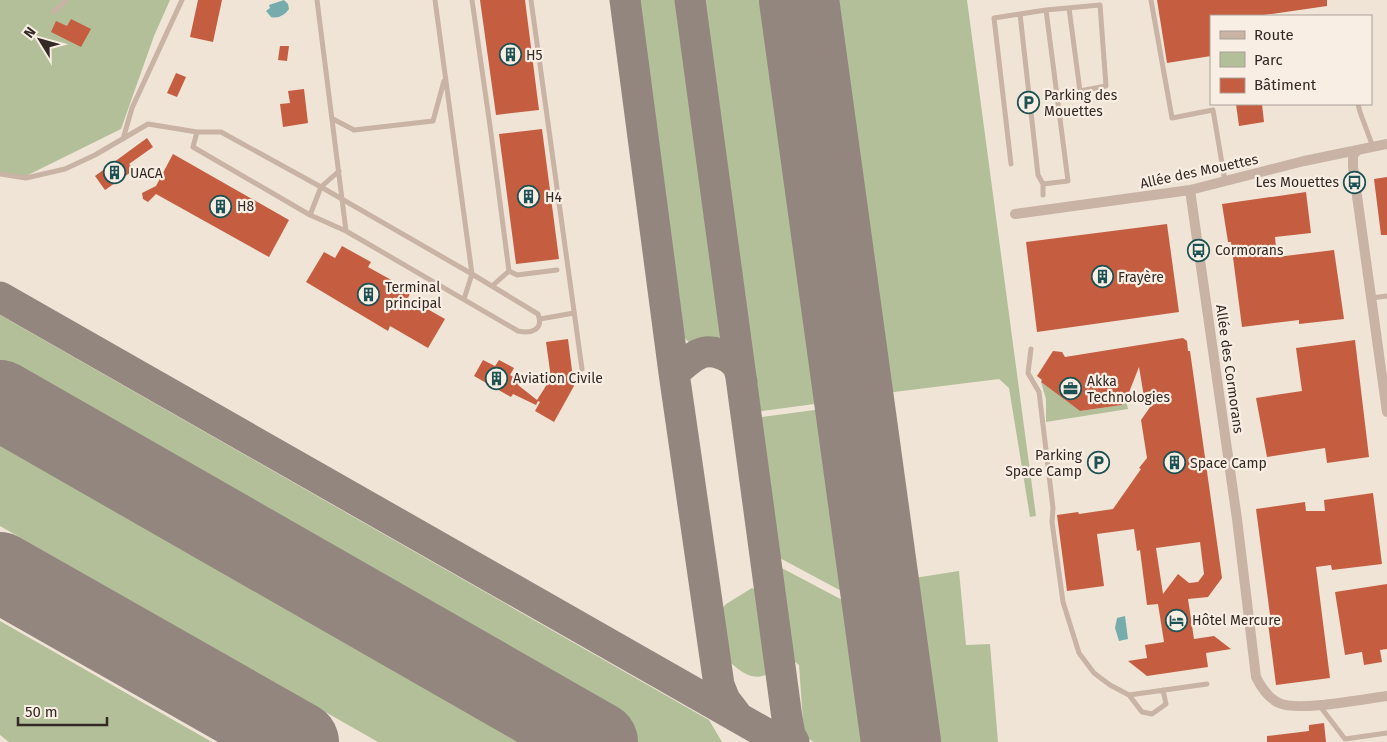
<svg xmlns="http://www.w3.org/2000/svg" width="1387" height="742" font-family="'Fira Sans',sans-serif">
	<rect width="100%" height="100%" fill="#f0e4d7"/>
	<path fill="#b3bf98" d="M0,0H170L154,36L121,129L26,176L0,173Z
		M636,0H681L725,326L719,338L706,344H691L681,335Z
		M699,0H767L822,403L754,412Z
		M825,0H967L1036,516L1030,517L1009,388L999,379L878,394Z
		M0,315L709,720L722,742H378L0,526Z
		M1041,382L1080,411L1122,405L1126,400L1128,409L1046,422V399Z
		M822,409L847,594L776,556L755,418Z
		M776,565L848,603L867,731L864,742H814L804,736L799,665L787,656Z
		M959,571L966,645L990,644L998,742H928L906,586L914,578Z
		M752,588L762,593L773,671C753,684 742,672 727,660L719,612L726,604Z
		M0,621L212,742H9L0,735Z"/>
	<path fill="#77acad" d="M284,0L288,4L289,9C285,15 278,19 271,17L266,11L270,8L269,5Z
		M1125,616L1128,639L1119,641L1115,628L1117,618Z"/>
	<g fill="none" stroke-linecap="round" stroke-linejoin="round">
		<path stroke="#92867e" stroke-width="31" d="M625,0L674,373L719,685L725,700L738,717
			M690,0L787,718L790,735L794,742
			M0,297L781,742
			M674,373C681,367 690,358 699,354C711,348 731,355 738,367C740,371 741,377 742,382
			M893,742L898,726"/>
		<path stroke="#92867e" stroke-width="80" d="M799,0L901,742
			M0,400L598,742
			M0,572L299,742"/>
	</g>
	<path fill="#c55d41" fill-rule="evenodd" d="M198,0H222L213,42L190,37Z
		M480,0H525L539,110L496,115Z
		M1157,0H1327V6L1257,16H1211V56L1167,63Z
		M71,19L91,29L81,47L51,32L56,21L67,26Z
		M280,46H289L287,61L278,60Z
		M176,73L186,77L177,97L167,93Z
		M304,89L308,123L283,127L280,104L290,103L288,91Z
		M1236,104H1262L1264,122L1239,126Z
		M542,129L559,259L516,264L499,134Z
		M147,138L153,147L129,164L134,170L105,190L95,176Z
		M173,154L289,220L269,257L156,194L148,202L143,199L142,193L156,186Z
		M1387,177V235H1381L1374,179Z
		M1306,192L1311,233L1275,237L1277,257L1334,250L1344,319L1299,324V320L1242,327L1231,242H1228L1222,204Z
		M1167,224L1179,312L1037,332L1026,242Z
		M342,246L371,262L368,267L411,291L408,298L445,319L428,348L390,326L388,331L306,282L324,252L335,258Z
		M1183,338L1187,341L1188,351H1190L1222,578L1208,597L1188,599L1194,639L1214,636L1231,649L1206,653L1208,667L1147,676L1128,661L1147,658L1145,645L1164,642L1158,604L1147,605L1140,550L1137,551L1134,529L1097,534L1104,586L1067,591L1057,515L1078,512L1079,514L1113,509L1141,469L1139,468L1147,458L1141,420L1153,403L1144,397L1139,367L1126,400L1122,405L1080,411L1041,382L1042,380L1037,376L1053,351L1062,352L1065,357ZM1200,542L1204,574L1198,582L1189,583L1178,574L1163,594L1156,548Z
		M568,339L574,386L554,422L535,411L540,402L538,401L536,405L513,394L511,397L474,376L483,360L495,366L499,360L514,368L510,375L521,381L518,385L537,400L551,378L546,342Z
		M1355,340L1369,457L1327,463L1325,448L1267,457L1256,398L1302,391L1296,348Z
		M1373,493L1382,564L1332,570L1331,565L1316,567L1330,678L1276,685L1267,615H1270L1256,509L1305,502L1306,511H1325L1324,500Z
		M1387,584V649L1380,650L1382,662L1364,665L1362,652L1345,655L1335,592Z
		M1324,723L1326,742H1267V736L1309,731V725Z"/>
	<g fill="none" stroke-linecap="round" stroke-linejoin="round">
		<path stroke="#c8b3a4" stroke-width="5" d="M317,0L346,231
			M435,0L472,274L464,299
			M472,0L490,126L509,271L492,286
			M531,0L582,369
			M1151,0L1172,118L1213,110L1225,181
			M1046,10L1100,5L1106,86L1080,91L1069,8
			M54,12L66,0
			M1020,14L1038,175L1043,184
			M1358,104L1360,112L1373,147
			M333,119L354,130L433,121L444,81
			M123,139L132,108L182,0
			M1011,164L994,18L1046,10L1068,181L1043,184V195
			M0,174L26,178L65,169L95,155L148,124L197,132H221L321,187L472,274L538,314C544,330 531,334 518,331L346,231L310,215L193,147L197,132
			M310,215L321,187L339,171
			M509,271L517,275L557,270
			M1371,298L1387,296
			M540,319L574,313
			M1031,349L1028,373L1039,392L1053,508L1052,522L1063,602L1079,653L1094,673L1110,685L1129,695L1207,684
			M1129,695L1142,712L1152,714L1166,704L1163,690
			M1319,705L1345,739L1387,733"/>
		<path stroke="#c8b3a4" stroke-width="10" d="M1357,151L1353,155V167L1387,412
			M1190,190L1237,519L1256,677C1261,687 1268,698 1279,703C1298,712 1363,699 1387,696
			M1015,214L1190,190L1304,161L1387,144"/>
	</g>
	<defs>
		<symbol id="building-ring" viewBox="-11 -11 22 22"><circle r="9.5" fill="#f8eee3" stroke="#1c5254" stroke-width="1.5"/><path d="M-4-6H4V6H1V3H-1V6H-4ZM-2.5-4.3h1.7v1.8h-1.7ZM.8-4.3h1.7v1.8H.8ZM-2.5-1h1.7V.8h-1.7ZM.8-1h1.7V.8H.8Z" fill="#1c5254"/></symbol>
		<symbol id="parking-ring" viewBox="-11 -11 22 22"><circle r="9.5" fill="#f8eee3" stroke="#1c5254" stroke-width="1.5"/><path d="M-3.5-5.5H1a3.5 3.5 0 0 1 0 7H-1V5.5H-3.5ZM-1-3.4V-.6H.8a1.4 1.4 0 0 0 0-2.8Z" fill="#1c5254"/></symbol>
		<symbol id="bus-ring" viewBox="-11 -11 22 22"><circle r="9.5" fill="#f8eee3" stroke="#1c5254" stroke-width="1.5"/><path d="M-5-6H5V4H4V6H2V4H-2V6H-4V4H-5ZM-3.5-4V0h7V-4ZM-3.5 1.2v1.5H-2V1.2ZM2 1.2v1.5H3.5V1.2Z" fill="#1c5254"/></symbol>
		<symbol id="office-ring" viewBox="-11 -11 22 22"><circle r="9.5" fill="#f8eee3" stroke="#1c5254" stroke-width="1.5"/><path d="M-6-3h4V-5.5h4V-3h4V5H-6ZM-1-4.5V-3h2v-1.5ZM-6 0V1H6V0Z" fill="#1c5254"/></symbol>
		<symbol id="hotel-ring" viewBox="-11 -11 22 22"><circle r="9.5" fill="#f8eee3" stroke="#1c5254" stroke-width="1.5"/><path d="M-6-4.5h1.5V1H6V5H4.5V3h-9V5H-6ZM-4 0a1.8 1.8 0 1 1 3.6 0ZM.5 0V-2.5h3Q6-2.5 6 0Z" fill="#1c5254"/></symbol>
	</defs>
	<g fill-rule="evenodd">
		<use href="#building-ring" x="498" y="42" width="25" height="25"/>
		<use href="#parking-ring" x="1016" y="90" width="25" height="25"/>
		<use href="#building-ring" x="102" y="160" width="25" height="25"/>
		<use href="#bus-ring" x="1342" y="170" width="25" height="25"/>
		<use href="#building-ring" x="516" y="184" width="25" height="25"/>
		<use href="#building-ring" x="208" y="194" width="25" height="25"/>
		<use href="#bus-ring" x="1186" y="238" width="25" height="25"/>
		<use href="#building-ring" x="1090" y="264" width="25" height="25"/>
		<use href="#building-ring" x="356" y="282" width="25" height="25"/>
		<use href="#building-ring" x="484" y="366" width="25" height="25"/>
		<use href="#office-ring" x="1058" y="376" width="25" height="25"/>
		<use href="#parking-ring" x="1086" y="450" width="25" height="25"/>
		<use href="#building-ring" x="1162" y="450" width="25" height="25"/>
		<use href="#hotel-ring" x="1164" y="608" width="25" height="25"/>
	</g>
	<g text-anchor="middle" stroke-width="4.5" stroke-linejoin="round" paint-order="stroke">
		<g font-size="14" fill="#332925" stroke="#f8eee3" text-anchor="start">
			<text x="526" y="60">H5</text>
			<text x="1044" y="100">Parking des<tspan x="1044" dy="16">Mouettes</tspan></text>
			<text x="130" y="178">UACA</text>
			<text x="1339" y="187" text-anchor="end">Les Mouettes</text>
			<text x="545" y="202">H4</text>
			<text x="237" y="211">H8</text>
			<text x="1215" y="255">Cormorans</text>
			<text x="1118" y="282">Frayère</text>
			<text x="385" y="292">Terminal<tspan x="385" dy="16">principal</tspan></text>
			<text x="513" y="383">Aviation Civile</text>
			<text x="1087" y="386">Akka<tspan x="1087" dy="16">Technologies</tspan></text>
			<text x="1082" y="460" text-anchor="end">Parking<tspan x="1082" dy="16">Space Camp</tspan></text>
			<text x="1190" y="468">Space Camp</text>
			<text x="1192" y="625">Hôtel Mercure</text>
		</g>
		<g font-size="14" fill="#332925" stroke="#f8eee3">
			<text transform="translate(1199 171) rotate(-12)" y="5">Allée des Mouettes</text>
			<text transform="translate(1230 369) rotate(82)" y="5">Allée des Cormorans</text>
		</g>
	</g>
	<rect x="1210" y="15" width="162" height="90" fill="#f8eee3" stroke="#a99f97"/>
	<rect x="1220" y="31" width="25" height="8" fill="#c8b3a4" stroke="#a99f97"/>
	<text x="1254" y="40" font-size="15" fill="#332925">Route</text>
	<rect x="1220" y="52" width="25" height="15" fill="#b3bf98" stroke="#a99f97"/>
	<text x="1254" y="65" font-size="15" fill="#332925">Parc</text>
	<rect x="1220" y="78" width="25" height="15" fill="#c55d41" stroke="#a99f97"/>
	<text x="1254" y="90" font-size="15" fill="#332925">Bâtiment</text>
	<g transform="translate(40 40) rotate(307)" stroke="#f8eee3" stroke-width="4" paint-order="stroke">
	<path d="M0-4L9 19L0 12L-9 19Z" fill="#332925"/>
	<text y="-8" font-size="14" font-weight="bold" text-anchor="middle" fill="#332925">N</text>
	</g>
	<path d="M18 717v8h89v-8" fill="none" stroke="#332925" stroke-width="2.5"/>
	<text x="25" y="717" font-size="15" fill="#332925" stroke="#f8eee3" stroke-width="4" paint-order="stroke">50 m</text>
</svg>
